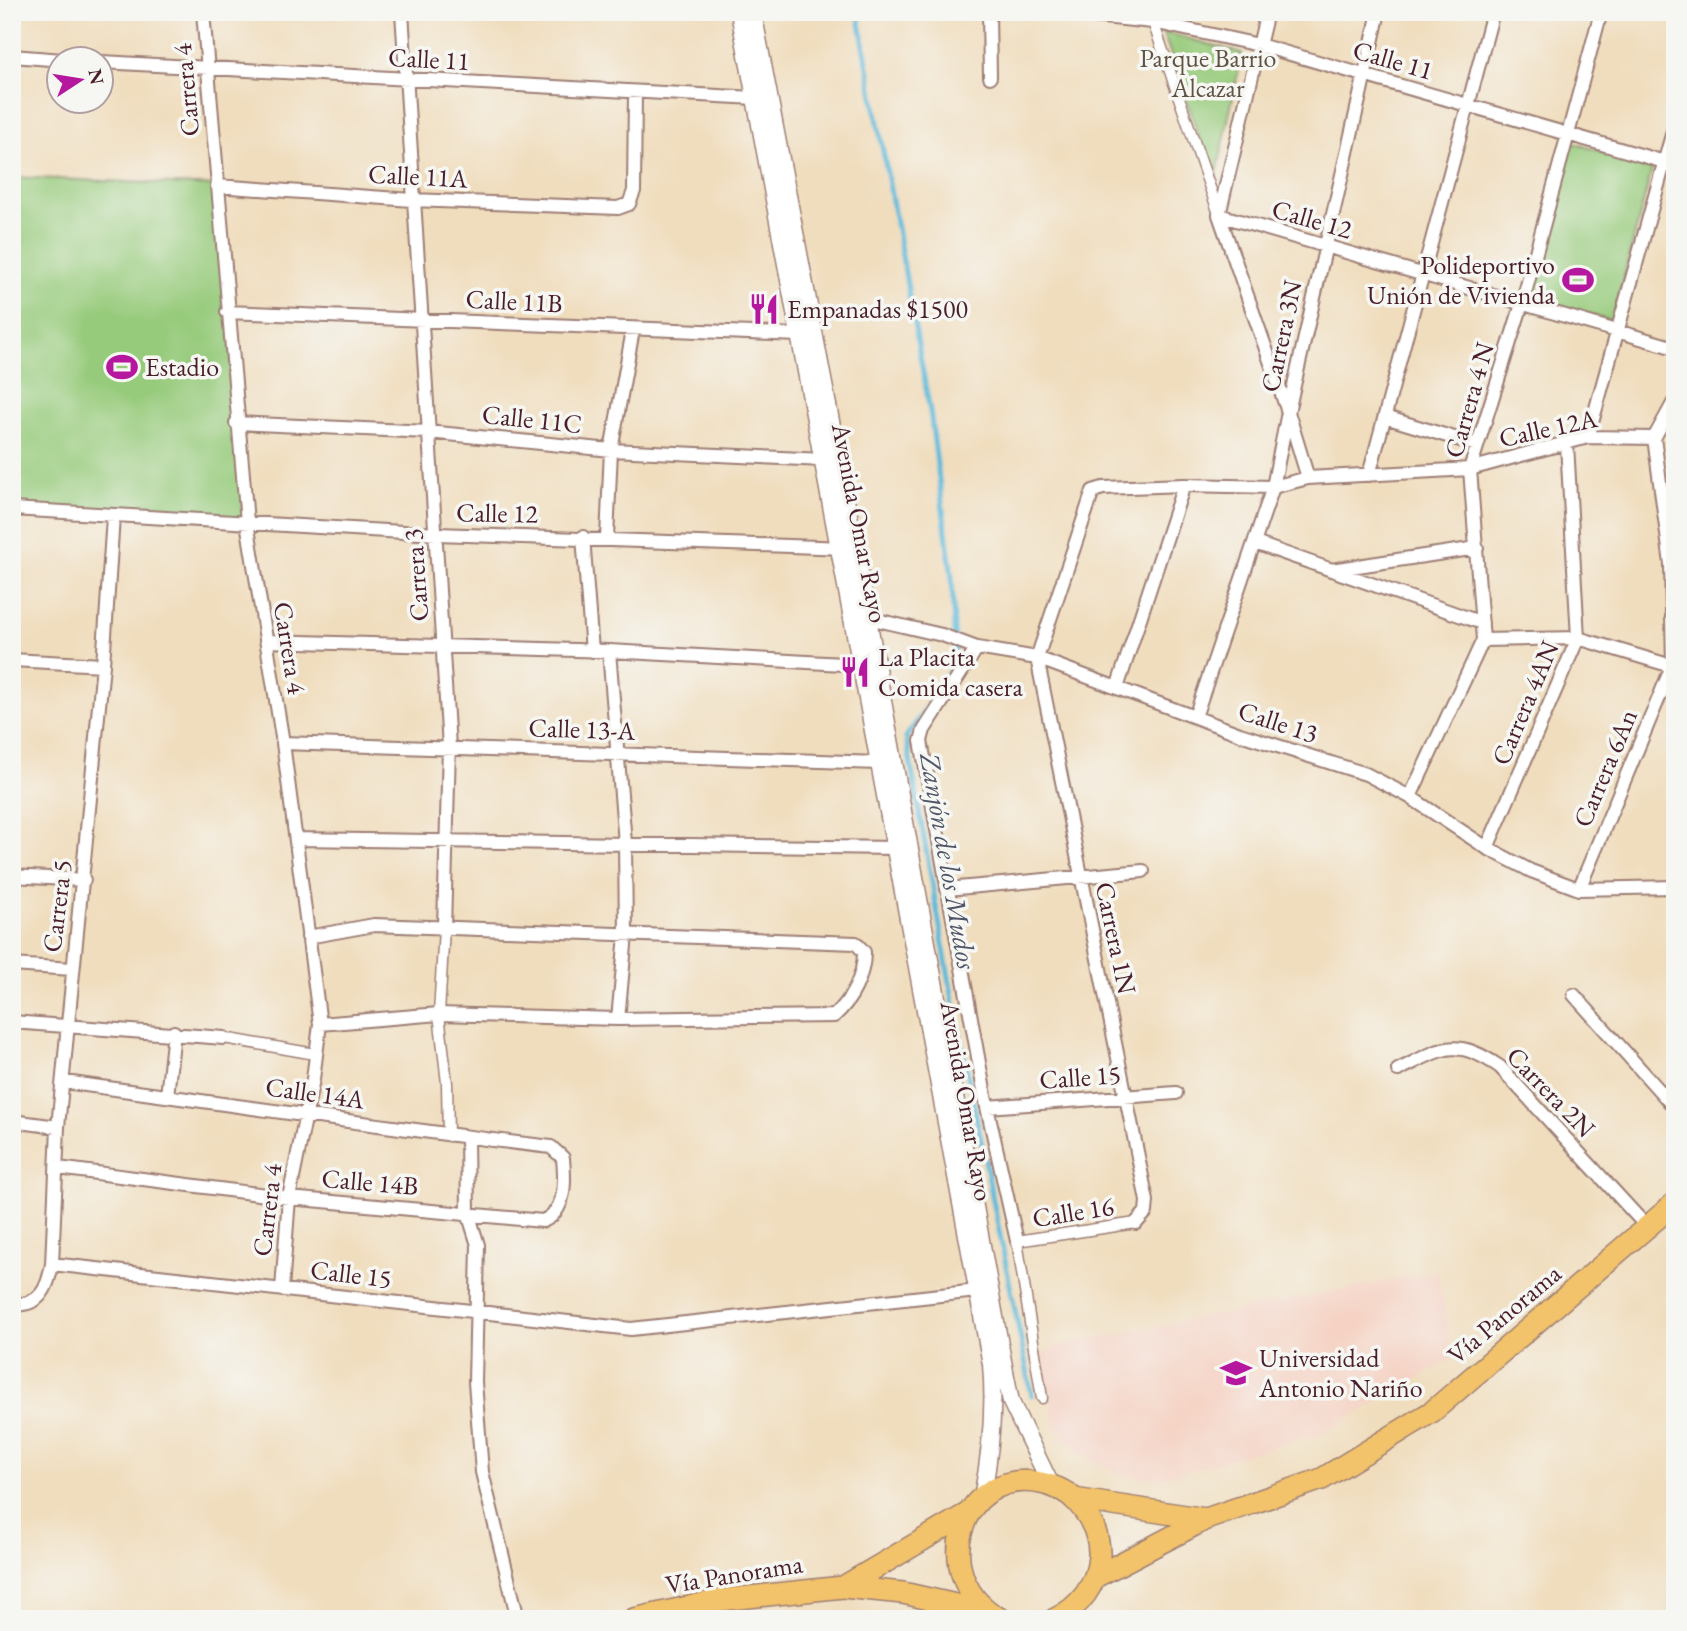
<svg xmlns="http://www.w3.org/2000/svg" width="1687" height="1631" font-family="'EB Garamond',serif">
	<rect width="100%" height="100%" fill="#f6f6f2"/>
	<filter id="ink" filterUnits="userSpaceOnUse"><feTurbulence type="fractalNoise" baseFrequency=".0143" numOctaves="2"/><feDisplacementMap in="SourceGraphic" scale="14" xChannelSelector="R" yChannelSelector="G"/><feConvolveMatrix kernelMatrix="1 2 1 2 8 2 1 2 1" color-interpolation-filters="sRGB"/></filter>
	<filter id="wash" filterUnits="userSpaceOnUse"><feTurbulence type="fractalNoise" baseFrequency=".00686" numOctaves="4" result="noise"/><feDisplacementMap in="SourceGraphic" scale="28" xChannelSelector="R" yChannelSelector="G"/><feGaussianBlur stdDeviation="1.57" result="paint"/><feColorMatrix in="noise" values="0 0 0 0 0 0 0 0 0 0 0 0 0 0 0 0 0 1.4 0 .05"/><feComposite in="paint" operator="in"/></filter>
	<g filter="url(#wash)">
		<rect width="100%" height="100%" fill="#f0ddbd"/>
		<path fill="#f5d2c3" d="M1438,1271L1453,1359L1321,1434L1158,1479L1121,1475L1083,1455L1055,1428L1040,1354L1057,1346Z"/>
		<path fill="#97cb7c" stroke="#707554" stroke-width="2" d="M1163,32L1242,53L1215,183Z
			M1569,142L1653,166L1612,321L1529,298Z
			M12,177L217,186L247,522L12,509Z"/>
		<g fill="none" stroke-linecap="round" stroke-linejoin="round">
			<path stroke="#5cb9da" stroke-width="5" d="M858,12L930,411L952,577L955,657L943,685L906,737L953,1000L1032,1395"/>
		</g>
	</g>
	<g filter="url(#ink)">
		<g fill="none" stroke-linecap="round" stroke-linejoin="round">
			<defs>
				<path id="pedestrian" d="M1153,22L1219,214
					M444,928L439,1014L447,1083L448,1136
					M224,1038L315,1054
					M1042,1398L1017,1241L1136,1223"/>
				<path id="minor" d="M203,12L247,522L283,743L320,1024L313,1079L289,1198L282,1289
					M402,12L449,747L444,928
					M989,12L990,77
					M1053,12L1153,22L1259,45L1675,165
					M12,56L63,60
					M102,62L755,98
					M217,186L412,200L618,208L629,204L634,191L635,93
					M1219,215L1675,348
					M227,312L800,335
					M1385,417L1477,445
					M236,423L428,432L611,450L824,460
					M1588,437L1675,124
					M1369,475L1493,12
					M1308,478L1288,412L1379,12
					M12,509L437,534L847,548
					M583,537L592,651
					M607,538L611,450L633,330
					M1255,543L1482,623
					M1331,570L1477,548
					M862,619L868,618L942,635L977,648L1037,658L1240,734L1366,774L1410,797L1487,848L1531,871L1579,889L1675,887
					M1483,640L1578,638L1675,667
					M266,641L609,651L861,665
					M977,648L924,730L921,741L987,1107L1017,1241
					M609,651L625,843L626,935L618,1019
					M12,660L103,665
					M1117,688L1184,485L1273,487L1288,412L1219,215L1267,12
					M1195,717L1273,487L1308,478L1470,469L1588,437L1654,438
					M283,743L879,763
					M1410,797L1483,640L1470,469L1522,304L1601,12
					M296,839L895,848
					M1487,848L1578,638L1567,444
					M12,876L84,880
					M947,889L1143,871
					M1579,889L1673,664L1671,564L1654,438L1675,400
					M308,937L374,925L856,943L864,952C864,976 852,1000 834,1016L618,1019L439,1014L320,1024
					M12,965L72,969
					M1574,995L1675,1108
					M12,1022L224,1038
					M1398,1070C1443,1048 1455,1036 1500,1067L1648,1228
					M167,1096L174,1032
					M987,1107L1176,1093
					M12,1121L58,1127
					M467,1137L468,1213L478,1245L475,1382L482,1472L518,1619
					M58,1168L289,1198L543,1221C567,1211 565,1180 563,1158L551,1147C389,1128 226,1104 64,1082
					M1136,1223L1146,1212L1147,1201L1037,658L1093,491L1103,488L1184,485
					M52,1264L631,1329L977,1291
					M12,1304C40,1307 48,1288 52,1264L58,1127L103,665L113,517"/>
				<path id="tertiary" d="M739,12L991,1364C995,1410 991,1452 982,1498
					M753,12L855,547L1003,1361L1011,1402L1051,1485"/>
				<path id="primary" d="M1074,1499L1206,1519
					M1095,1577L1206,1519L1322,1479L1433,1411L1675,1203
					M843,1587L970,1512
					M634,1619L720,1600L843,1587L903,1593L987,1612
					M1001,1619C926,1581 958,1466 1041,1483C1055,1486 1069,1492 1078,1503C1091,1518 1100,1536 1099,1556C1097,1585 1080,1607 1055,1619"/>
			</defs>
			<use href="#pedestrian" stroke="#9d7e74" stroke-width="13"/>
			<use href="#minor" stroke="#9d7e74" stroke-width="16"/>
			<use href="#tertiary" stroke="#9d7e74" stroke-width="19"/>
			<use href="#primary" stroke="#9d7e74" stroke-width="24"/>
			<use href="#pedestrian" stroke="#fff" stroke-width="10"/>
			<use href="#minor" stroke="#fff" stroke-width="12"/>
			<use href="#tertiary" stroke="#fff" stroke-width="16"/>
			<use href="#primary" stroke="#f2c36a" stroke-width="21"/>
		</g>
	</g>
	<defs>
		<symbol id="stadium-bare" viewBox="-9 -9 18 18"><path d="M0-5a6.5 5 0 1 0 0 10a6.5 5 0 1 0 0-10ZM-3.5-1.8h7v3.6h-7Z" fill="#b5179e" stroke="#f6f6f2" stroke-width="2.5" paint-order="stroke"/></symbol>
		<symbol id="restaurant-bare" viewBox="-9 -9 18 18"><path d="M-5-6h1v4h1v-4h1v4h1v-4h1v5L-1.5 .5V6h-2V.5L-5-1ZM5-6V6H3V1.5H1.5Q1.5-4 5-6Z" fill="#b5179e" stroke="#f6f6f2" stroke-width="2.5" paint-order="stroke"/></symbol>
		<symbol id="university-bare" viewBox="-9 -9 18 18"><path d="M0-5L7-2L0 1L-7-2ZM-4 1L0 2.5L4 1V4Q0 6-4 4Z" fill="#b5179e" stroke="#f6f6f2" stroke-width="2.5" paint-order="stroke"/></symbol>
	</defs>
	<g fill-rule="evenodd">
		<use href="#stadium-bare" x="1556" y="258" width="44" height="44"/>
		<use href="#restaurant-bare" x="742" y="287" width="44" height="44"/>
		<use href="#stadium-bare" x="100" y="345" width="44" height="44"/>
		<use href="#restaurant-bare" x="833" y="650" width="44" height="44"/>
		<use href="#university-bare" x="1214" y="1351" width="44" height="44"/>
	</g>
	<g text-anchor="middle" stroke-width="7" stroke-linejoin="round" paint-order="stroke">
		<g font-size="26" fill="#615343" stroke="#f6f6f2">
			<text x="1208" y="67">Parque Barrio<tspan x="1208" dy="30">Alcazar</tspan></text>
		</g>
		<g font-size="26" fill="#4a1f2b" stroke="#f6f6f2">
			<text transform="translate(429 59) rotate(3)" y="9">Calle 11</text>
			<text transform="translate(1393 60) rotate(16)" y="9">Calle 11</text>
			<text transform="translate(186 90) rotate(-95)" y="9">Carrera 4</text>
			<text transform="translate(418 176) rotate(3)" y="9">Calle 11A</text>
			<text transform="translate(1312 219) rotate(16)" y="9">Calle 12</text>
			<text transform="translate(514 301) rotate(3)" y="9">Calle 11B</text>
			<text transform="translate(1281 336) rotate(-78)" y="9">Carrera 3N</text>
			<text transform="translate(1469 400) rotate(-74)" y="9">Carrera 4 N</text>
			<text transform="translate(532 419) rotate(6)" y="9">Calle 11C</text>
			<text transform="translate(1548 428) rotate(-12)" y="9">Calle 12A</text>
			<text transform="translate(497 513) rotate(1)" y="9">Calle 12</text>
			<text transform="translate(860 523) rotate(79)" y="9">Avenida Omar Rayo</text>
			<text transform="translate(416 575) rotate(-94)" y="9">Carrera 3</text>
			<text transform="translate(290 648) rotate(81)" y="9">Carrera 4</text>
			<text transform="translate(1525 703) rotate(-67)" y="9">Carrera 4AN</text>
			<text transform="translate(1278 722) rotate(18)" y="9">Calle 13</text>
			<text transform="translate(582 729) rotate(2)" y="9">Calle 13-A</text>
			<text transform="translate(1605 768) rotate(-67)" y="9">Carrera 6An</text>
			<text transform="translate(57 906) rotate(-83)" y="9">Carrera 5</text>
			<text transform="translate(1116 938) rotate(78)" y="9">Carrera 1N</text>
			<text transform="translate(1080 1077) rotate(-4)" y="9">Calle 15</text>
			<text transform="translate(1551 1092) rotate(46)" y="9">Carrera 2N</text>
			<text transform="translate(315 1093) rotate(8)" y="9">Calle 14A</text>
			<text transform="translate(967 1101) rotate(80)" y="9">Avenida Omar Rayo</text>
			<text transform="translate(370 1182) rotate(5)" y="9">Calle 14B</text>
			<text transform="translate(267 1210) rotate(-83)" y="9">Carrera 4</text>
			<text transform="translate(1073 1212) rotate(-9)" y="9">Calle 16</text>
			<text transform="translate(351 1274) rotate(7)" y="9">Calle 15</text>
			<text transform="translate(1504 1314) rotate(-40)" y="9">Vía Panorama</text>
			<text transform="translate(734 1574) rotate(-9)" y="9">Vía Panorama</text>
		</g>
		<g font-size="26" fill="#4a1f2b" stroke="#f6f6f2" text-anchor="start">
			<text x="1555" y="274" text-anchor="end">Polideportivo<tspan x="1555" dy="30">Unión de Vivienda</tspan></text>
			<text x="787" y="318">Empanadas $1500</text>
			<text x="145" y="376">Estadio</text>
			<text x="878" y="666">La Placita<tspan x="878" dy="30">Comida casera</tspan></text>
			<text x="1259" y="1367">Universidad<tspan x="1259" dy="30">Antonio Nariño</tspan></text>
		</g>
		<g font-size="28" font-style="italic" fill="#505568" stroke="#f6f6f2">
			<text transform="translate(949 861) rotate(80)" y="10">Zanjón de los Mudos</text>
		</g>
	</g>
	<rect width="1687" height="1631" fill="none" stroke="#f6f6f2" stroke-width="42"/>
	<g transform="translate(80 80) rotate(78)"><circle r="33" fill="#f6f6f2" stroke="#b1a0a2" stroke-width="2"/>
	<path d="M0-5L12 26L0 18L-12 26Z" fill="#b5179e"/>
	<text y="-10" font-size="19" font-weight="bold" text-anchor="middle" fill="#4a1f2b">N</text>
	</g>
</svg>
